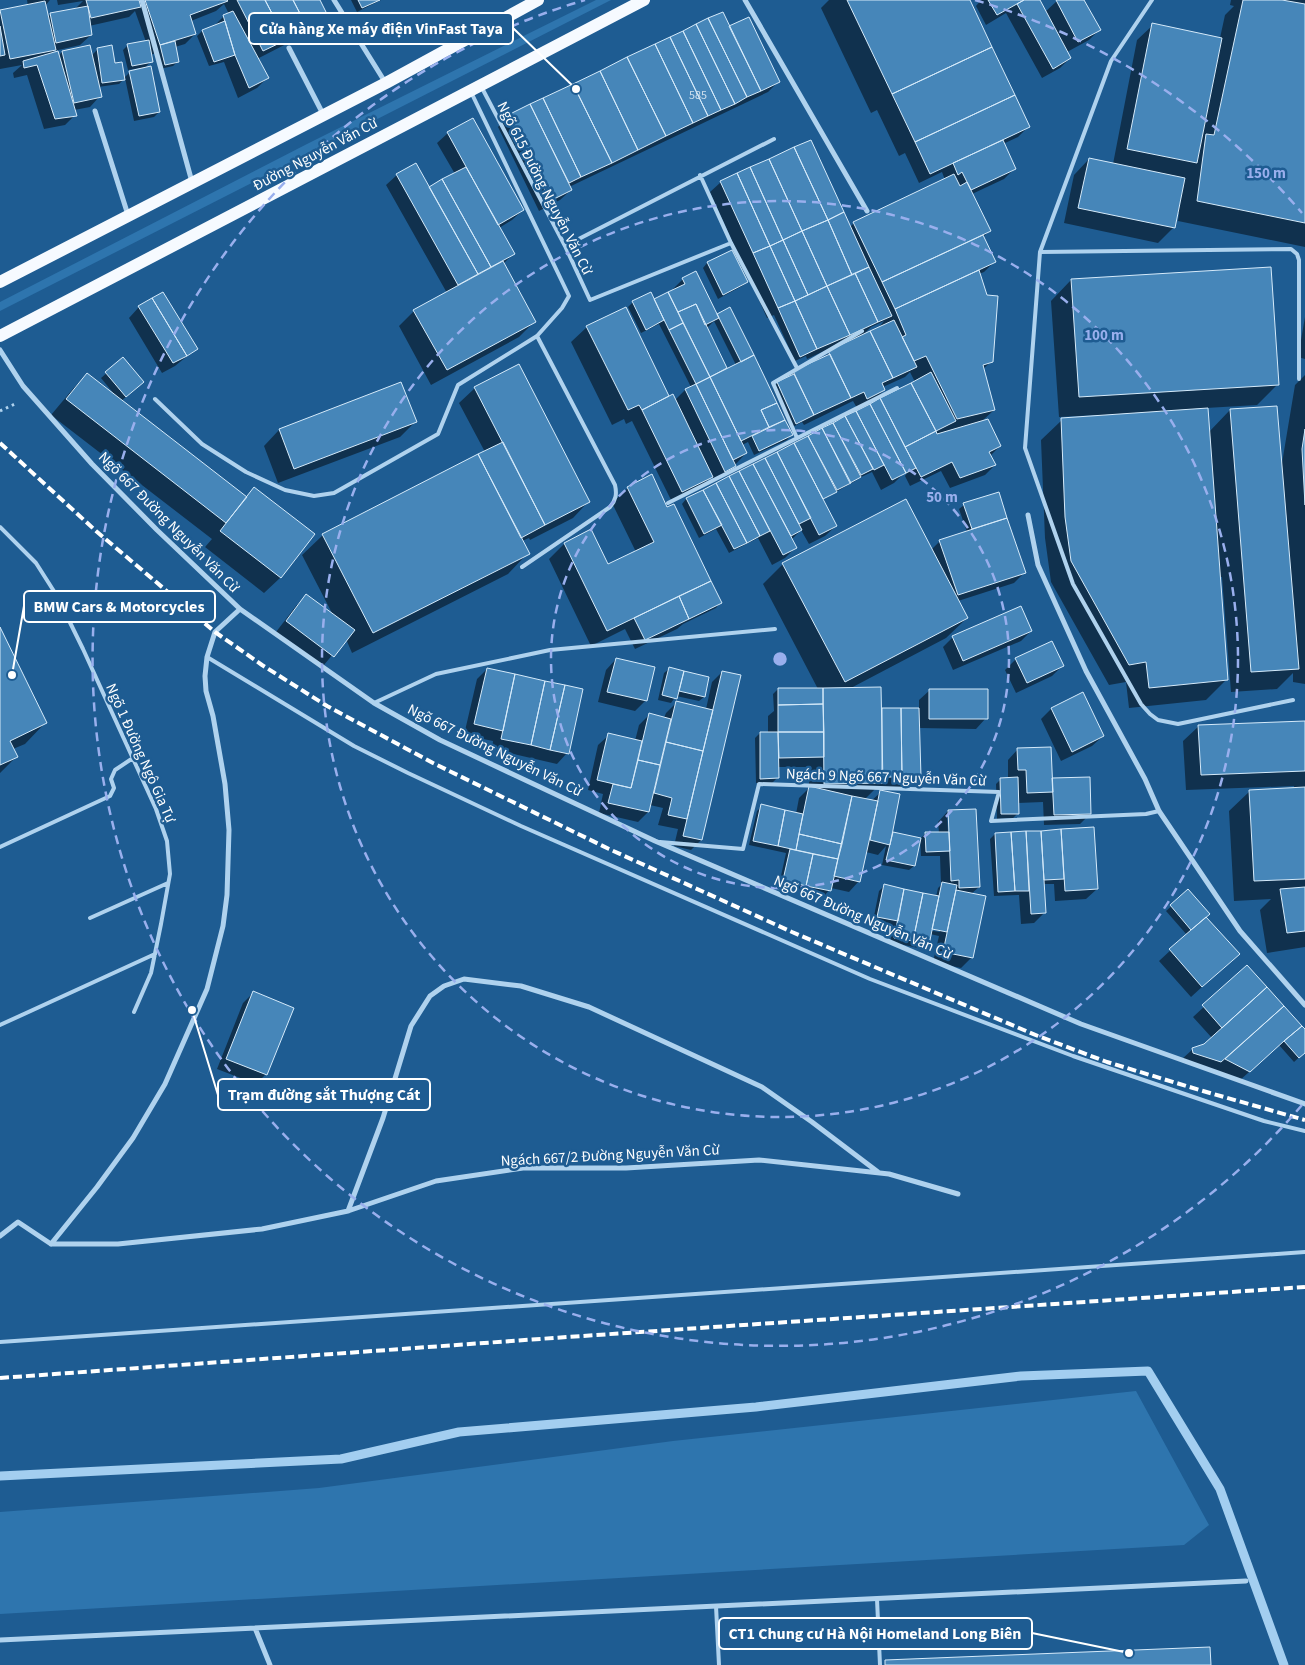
<svg xmlns="http://www.w3.org/2000/svg" width="1305" height="1665" font-family="'Source Sans 3',sans-serif">
	<rect width="100%" height="100%" fill="#1e5c92"/>
	<path fill="#2e75ae" d="M596,0H611L0,311V302L307,144Z
		M1136,1391L1209,1525L1184,1545L0,1614V1512L319,1488L673,1441Z"/>
	<path fill="#0007" fill-rule="evenodd" d="M27,0H50L45,6L47,18L51,14L75,9L83,1L58,5L57,0H138L139,7L147,0H318L329,22L319,32L296,39L257,59L267,78L257,88L238,98L224,62L209,66L197,36L202,31L213,27L224,16L229,14L224,4L216,11L191,21L195,34L185,44L175,47L178,61L173,66L160,69L156,53L150,55L151,61L144,69L159,112L154,117L134,121L125,78L119,84L98,87L100,96L90,107L74,110L75,115L65,125L44,129L27,75L14,78L13,73L22,65L0,69V12L28,6ZM135,11L146,42L128,45L123,50L128,70L140,68L141,70L130,72L124,78L114,64L98,49L91,56L62,52L58,56L49,55L54,51L80,45L91,35L89,26L129,17Z
		M351,0H381L357,12Z
		M829,0H968L1028,127L1018,137L1003,144L1014,169L1004,179L972,194L989,231L982,238L994,262L984,272L979,274L992,361L983,369L994,410L981,422L1000,446L990,456L995,465L985,475L950,488L941,471L910,486L905,476L907,473L906,471L894,483L881,490L872,472L859,478L855,481L822,500L836,526L825,536L809,544L801,530L791,540L795,548L785,558L772,565L758,538L729,553L716,529L699,538L682,504L686,499L915,382L910,372L905,377L883,387L884,390L874,400L857,408L853,401L804,425L802,422L791,428L773,388L777,383L787,379L794,372L822,359L841,343L807,359L806,356L795,361L774,315L767,318L710,192L721,182L850,227L854,223L945,180L942,172L919,183L905,153L899,156L877,110L871,113L821,8ZM884,321L880,326L881,327L863,335L871,327Z
		M981,0H1038L1045,12L1058,0H1083L1099,30L1089,40L1067,52L1070,58L1060,68L1042,78L1006,13L986,25L976,6Z
		M1231,0H1305V247L1178,221L1179,213H1177L1174,227L1158,243L1064,223L1074,175L1089,159L1113,164L1137,40L1153,25L1220,38L1225,15L1234,6L1230,5Z
		M722,14L729,28L779,81L768,92L569,187L571,190L560,200L539,211L498,127L508,116Z
		M448,133L523,210L512,220L499,228L513,254L503,264L535,321L519,337L431,385L399,326L414,311L447,293L386,185L397,175L429,189L455,174L437,143Z
		M732,251L747,282L742,286L718,299L703,268L707,263Z
		M683,279L717,315L730,309L791,435L787,440L754,455L748,442L742,445L746,453L725,476L714,481L712,476L701,487L672,502L632,421L626,424L624,419L612,425L571,342L587,327L625,308L669,398L674,401L685,390L691,387L659,324L641,333L628,307L633,302L654,301L674,291L673,289ZM714,321L736,365L726,370L706,329Z
		M1071,280L1278,384L1257,405L1206,408L1208,433L1230,410L1281,469L1295,385L1305,375V684L1293,682V673L1277,689L1231,692L1222,577H1219L1227,679L1206,700L1129,708L1126,682L1109,685L1051,582L1045,538L1041,440L1062,420L1098,417V415L1059,417L1051,301Z
		M139,307L196,349L175,366L162,373L129,318Z
		M1305,317V359L1298,357Z
		M123,359L138,387L121,401L246,497L254,489L313,534L280,578L264,593L205,547L212,539L51,415L72,390L87,374L113,395L114,394L101,378Z
		M475,388L588,502L573,518L530,540L529,538L522,541L528,553L508,574L352,653L346,639L323,666L276,632L296,606L307,595L333,615L302,555L323,535L485,452L459,403Z
		M415,422L400,437L278,483L264,446L279,430Z
		M628,488L667,508L720,603L716,608L683,624L677,629L635,649L625,629L591,646L549,559L564,544L591,531L608,565L636,552L612,503Z
		M998,493L1024,573L1014,583L958,601L967,618L946,638L849,689L880,711L882,710L919,709V700L930,690L986,718L976,729L919,728V777L909,787H877L864,800L871,801L881,792L890,837L893,834L914,866L909,870L882,865L886,846L878,855L866,852L859,881L849,892L831,888L825,895L779,885L786,853L749,845L757,811L762,806L796,814L799,798L809,788V767H777V778L772,783H756L755,738L760,733H768V716L774,711L773,694L778,689H818L763,584L783,564L931,550L940,541L967,532L959,509L964,505Z
		M0,630L45,723L25,744L13,749L16,757L0,773Z
		M1031,631L1021,641L953,670L943,647L953,637Z
		M616,659L646,700L635,711L598,702L606,670Z
		M1016,659L1062,666L1052,676L1016,693L1005,670Z
		M487,669L567,753L557,764L492,749L493,741L464,735L477,679Z
		M669,669L704,697L699,701L676,696L671,703L658,700L664,673Z
		M722,672L701,840L691,850L674,846L678,829L658,825L663,808L650,805L648,812L638,822L599,813L603,794L588,790L598,745L609,735L635,741L639,725L649,715L664,718L666,713L676,703L706,709L712,682Z
		M1082,694L1103,736L1092,746L1061,761L1041,719L1051,709Z
		M1305,722V947L1267,953L1260,910L1271,899L1234,901L1229,811L1250,791L1294,789V786L1186,790L1183,741L1199,726Z
		M1018,749L1090,814L1080,824L1044,825L1043,802L1018,803V813L1013,818L997,819L996,784L1001,779H1008V760Z
		M948,811L979,887L971,894L972,957L961,968L933,962L939,936L930,934L928,944L923,949L890,942L893,926L873,921L879,891L884,886L936,897L938,888L941,885L940,856H921L920,839L925,834L939,833L938,822ZM947,815H949L950,833H948ZM926,927L940,930V932L926,930Z
		M1093,829L1097,889L1086,899L1055,901L1054,884H1043L1045,912L1034,923L1021,924L1019,895L994,896L990,839L995,834Z
		M1188,891L1205,917L1238,954L1191,997L1159,961L1187,935L1166,911Z
		M1247,967L1305,1031V1052L1294,1062L1279,1045L1238,1082L1182,1059L1193,1049L1205,1045L1212,1038L1193,1017Z
		M253,993L266,1074L256,1084L217,1069L243,1003Z"/>
	<g fill="none" stroke-linecap="round" stroke-linejoin="round">
		<path stroke="#a3cef0" stroke-width="9" d="M0,1476L341,1459L459,1432L756,1407L1021,1376L1148,1371L1220,1489L1284,1665"/>
	</g>
	<path fill="#4686b9" stroke="#d5eafa" d="M86,0H139L141,7L91,18Z
		M145,0H227L228,1L190,15L196,34L160,45Z
		M237,0H265L286,40L263,51Z
		M265,0H293L308,29L286,40Z
		M293,0H320L331,22L308,29Z
		M358,0H380L362,8Z
		M847,0H970L992,47L892,94Z
		M988,0H1024L997,15Z
		M1024,0H1040L1071,58L1053,69L1017,4Z
		M1056,0H1084L1101,30L1078,42Z
		M1243,0H1282L1305,4V223L1197,201L1206,134L1214,135Z
		M45,1L56,50L10,59L0,10Z
		M88,6L92,35L56,43L50,13Z
		M233,11L269,78L249,88L235,55L223,15Z
		M723,12L761,91L747,97L708,18Z
		M749,17L780,82L761,91L729,26Z
		M708,18L747,97L735,104L696,24Z
		M225,21L235,55L214,62L202,30Z
		M1152,23L1222,38L1197,163L1127,149Z
		M696,24L735,104L721,110L683,31Z
		M0,26L5,55L0,56Z
		M683,31L721,110L708,116L670,37Z
		M670,37L708,116L693,123L655,44Z
		M149,40L153,62L132,66L127,44Z
		M175,41L179,62L165,65L160,45Z
		M655,44L693,123L666,136L627,57Z
		M90,45L102,97L74,103L62,51Z
		M112,45L115,63L122,62L125,80L102,83L97,48Z
		M992,47L1015,95L915,142L892,94Z
		M58,51L77,116L55,119L37,65L24,68L23,61Z
		M627,57L666,136L638,150L600,71Z
		M151,66L160,112L139,116L129,71Z
		M600,71L638,150L612,163L573,84Z
		M573,84L612,163L581,177L543,98Z
		M1015,95L1030,127L930,174L915,142Z
		M543,98L581,177L569,183L530,104Z
		M530,104L572,190L550,201L508,115Z
		M473,118L524,210L498,225L447,132Z
		M811,140L844,212L828,220L794,147Z
		M1003,140L1016,169L971,190L962,172L958,175L953,163Z
		M794,147L828,220L802,231L769,159Z
		M1089,158L1185,178L1175,228L1078,208Z
		M769,159L802,231L783,240L750,167Z
		M416,163L478,274L458,285L396,174Z
		M466,167L515,254L491,267L442,179Z
		M750,167L783,240L770,246L737,173Z
		M737,173L770,246L753,253L720,181Z
		M954,174L960,186L967,182L991,231L882,282L853,222Z
		M442,179L491,267L478,274L429,187Z
		M844,212L869,267L852,275L828,220Z
		M828,220L852,275L827,286L802,231Z
		M802,231L827,286L808,295L783,240Z
		M983,235L996,262L895,309L882,282Z
		M783,240L808,295L795,301L770,246Z
		M770,246L795,301L778,308L753,253Z
		M732,250L748,282L723,295L707,262Z
		M503,261L536,322L447,370L413,310Z
		M869,267L892,316L878,322L855,273Z
		M1271,267L1279,385L1079,397L1071,279Z
		M979,270L987,295L998,296L993,362L983,365L995,410L957,419L926,356L914,361L902,337L906,335L895,309Z
		M696,271L719,318L705,325L696,304L678,312L668,292L685,284L682,278Z
		M855,273L878,322L850,335L827,286Z
		M827,286L850,335L817,349L795,301Z
		M163,292L198,349L187,356L152,298Z
		M651,292L664,320L646,330L632,301Z
		M668,292L683,323L669,330L654,299Z
		M152,298L187,356L173,363L138,306Z
		M795,301L817,349L800,357L778,308Z
		M696,304L727,368L710,377L678,312Z
		M626,307L669,396L642,410L639,405L628,410L586,326Z
		M730,307L754,355L741,362L717,314Z
		M894,320L917,367L893,378L870,331Z
		M683,323L710,377L696,384L669,330Z
		M870,331L893,378L882,383L885,390L867,399L864,392L851,398L828,351Z
		M830,354L851,398L814,415L793,371Z
		M754,355L777,403L761,410L769,427L741,441L710,377Z
		M123,357L144,382L126,397L105,372Z
		M519,364L590,502L545,525L474,387Z
		M931,372L956,421L936,431L911,383Z
		M87,373L247,497L226,523L66,399Z
		M794,374L814,415L796,424L777,382Z
		M710,377L747,453L733,460L696,384Z
		M401,382L417,422L294,469L279,429Z
		M911,383L936,431L905,447L880,398Z
		M696,384L736,466L725,472L685,389Z
		M673,394L713,477L682,492L642,410Z
		M880,398L916,468L906,473L870,404Z
		M777,403L785,420L769,427L761,410Z
		M870,404L906,473L892,480L856,411Z
		M1277,406L1299,669L1251,672L1230,409Z
		M1208,408L1228,680L1149,688L1146,662L1129,665L1071,561L1065,517L1061,418Z
		M856,411L884,465L874,470L845,416Z
		M845,416L873,469L861,475L833,423Z
		M988,419L1001,446L989,452L996,465L960,478L952,462L921,477L905,447L936,431L937,434Z
		M785,420L793,435L759,451L752,436Z
		M833,423L861,477L850,483L822,428Z
		M822,428L851,483L837,490L808,436Z
		M1305,429V505L1302,449Z
		M808,436L837,492L823,499L794,443Z
		M503,442L545,525L521,538L478,454Z
		M794,443L837,526L819,535L777,452Z
		M777,452L811,518L799,524L765,458Z
		M478,454L530,554L373,633L322,534Z
		M765,458L802,530L791,536L753,464Z
		M753,464L797,548L783,555L739,471Z
		M739,471L770,531L760,536L729,476Z
		M652,474L667,507L674,504L711,581L607,631L564,543L591,529L608,564L654,542L627,487Z
		M729,476L760,536L747,543L716,483Z
		M716,483L747,543L734,549L703,490Z
		M254,487L315,534L281,578L220,531Z
		M703,490L722,525L704,534L686,498Z
		M999,492L1007,518L972,529L963,503Z
		M906,499L968,618L845,682L782,563Z
		M1007,518L1026,573L958,595L939,540Z
		M711,581L722,603L689,619L679,596Z
		M306,594L355,630L334,657L286,621Z
		M679,596L689,619L645,640L634,618Z
		M1021,606L1032,631L963,661L952,636Z
		M0,627L47,723L10,741L18,757L0,765Z
		M1052,641L1064,666L1027,683L1015,658Z
		M616,658L655,667L647,701L607,692Z
		M669,667L684,671L677,699L662,695Z
		M487,668L515,674L503,731L474,724Z
		M684,671L709,677L705,697L679,691Z
		M722,671L741,675L702,840L683,836Z
		M515,674L545,681L531,745L501,739Z
		M545,681L565,685L550,750L531,745Z
		M565,685L583,689L569,754L550,750Z
		M881,687L883,783L824,784L823,688Z
		M778,688H823V704L778,705Z
		M929,689H988V719H929Z
		M1083,692L1104,736L1072,752L1051,708Z
		M676,701L713,710L703,751L666,742Z
		M823,704L824,732H778V705Z
		M882,708H901L902,777H882Z
		M901,708H919L921,777H902Z
		M649,713L671,719L660,765L638,760Z
		M1305,721V771L1201,775L1198,725Z
		M760,732H778L779,778L760,779Z
		M778,732H824V757L779,758Z
		M608,733L642,741L631,788L597,780Z
		M666,742L703,751L687,819L668,815L672,798L654,793Z
		M1051,747L1053,792L1027,793L1026,770H1018L1017,748Z
		M638,760L660,765L649,812L608,803L613,784L631,788Z
		M1018,777L1019,814H1001L1000,778Z
		M1090,777L1091,814L1054,815L1052,778Z
		M809,786L852,796L842,844L799,834Z
		M1305,787V879L1254,881L1249,790Z
		M880,790L900,794L890,845L870,840Z
		M852,796L878,801L860,882L834,876Z
		M761,804L785,810L778,846L753,841Z
		M976,809L980,887L959,888V880L951,881L948,810Z
		M785,810L803,814L796,850L778,846Z
		M1094,827L1098,889L1065,891L1061,829Z
		M1061,829L1064,879L1044,880L1041,831Z
		M1026,831L1029,891H1015L1011,832Z
		M1026,831H1041L1046,913L1031,914Z
		M893,832L921,838L915,866L886,860Z
		M925,832H949L950,851L926,852Z
		M1011,832L1015,891L998,892L995,833Z
		M799,834L842,844L838,859L796,850Z
		M790,849L813,854L806,886L783,880Z
		M813,854L838,859L831,891L806,886Z
		M942,882L957,885L947,932L932,929Z
		M884,884L904,889L898,921L877,917Z
		M1305,887V931L1287,933L1280,889Z
		M904,889L923,893L913,941L894,938Z
		M1188,889L1210,914L1191,930L1170,905Z
		M956,890L986,896L973,958L943,952Z
		M923,893L939,896L929,945L913,941Z
		M1206,917L1240,954L1202,987L1169,949Z
		M1247,965L1267,987L1222,1028L1202,1005Z
		M1267,987L1284,1006L1221,1062L1193,1053L1192,1048L1204,1044Z
		M253,991L294,1008L267,1075L226,1059Z
		M1284,1006L1302,1026L1284,1041L1250,1072L1225,1059Z
		M1302,1026L1305,1029V1053L1299,1058L1284,1041Z
		M1210,1647L1211,1665H885V1660Z"/>
	<g fill="none" stroke-linecap="round" stroke-linejoin="round">
		<path stroke="#afd2ee" stroke-width="3" stroke-dasharray="2.5 4" stroke-linecap="butt" d="M0,411L15,404"/>
		<path stroke="#afd2ee" stroke-width="4" d="M1152,0L1111,61L1040,252L1025,448L1073,584L1141,704L1150,714L1158,720L1178,724L1293,700
			M482,88L565,246L590,300L731,243
			M700,175L731,243L797,368
			M565,246L774,139
			M1040,252L1291,249L1297,254L1299,260V379
			M155,399L202,444L246,472L285,490L314,496L334,493L438,434L458,385L537,336L562,308L569,296L471,92
			M797,438L773,383L862,331
			M668,503L897,388
			M0,527L36,563L57,596L83,649L156,809L167,841L170,874L161,924L151,973L134,1012
			M522,567L610,507C616,500 617,494 615,485L537,336
			M207,657L354,746L408,773L521,826L870,979L1073,1056L1264,1121L1305,1131
			M374,703L436,674L550,650L775,629
			M660,842L743,849L759,784L999,792L991,821L1146,814L1159,811
			M0,847L110,796L114,788L111,779L115,770L133,758
			M90,918L168,883
			M0,1025L155,954
			M0,1342L1305,1252
			M877,1599L880,1665
			M716,1606L719,1665"/>
		<path stroke="#afd2ee" stroke-width="5" d="M142,0L192,182
			M334,0L385,82
			M745,0L867,211
			M289,48L323,114
			M95,111L128,215
			M0,350L23,386L92,464L157,530L240,609L374,703L440,740L655,841L1081,1024L1305,1104
			M1028,515L1038,565L1086,671L1145,779L1159,811L1240,931L1305,1005
			M348,1211L383,1118L411,1026L430,996L444,986L464,979L521,986L589,1007L762,1087L812,1122L878,1172
			M0,1236L18,1222L51,1244
			M51,1244H118L262,1229L348,1211L436,1181L523,1168H626L759,1160L889,1174L958,1194
			M51,1244L97,1187L133,1138L165,1084L207,989L223,926L227,895L229,830L225,784L213,716L206,691L205,676L207,657L215,632L240,609
			M255,1628L270,1665
			M0,1640L1246,1581"/>
		<path stroke="#f6faff" stroke-width="12" d="M0,282L386,83L538,0
			M0,336L644,0"/>
		<path stroke="#fff" stroke-width="4" stroke-dasharray="9 4" stroke-linecap="butt" d="M0,443L96,531L215,632L262,665L327,706L433,763L609,849L792,932L1038,1036L1107,1062L1203,1091L1305,1120
			M0,1378L567,1337L1305,1287"/>
	</g>
	<g fill="none" stroke="#99afed" stroke-width="2.5" stroke-dasharray="9 6">
		<circle cx="780" cy="659" r="229"/>
		<circle cx="780" cy="659" r="458"/>
		<path d="M1302 1105A687 687 0 1 1 585 0M975 0A687 687 0 0 1 1302 213"/>
	</g>
	<g text-anchor="middle" stroke-width="5" stroke-linejoin="round" paint-order="stroke">
		<g font-size="12" fill="#d1e1ee">
			<text x="698" y="99">585</text>
		</g>
		<g font-size="15" fill="#fff" stroke="#1e5c92">
			<text transform="translate(315 154) rotate(-28)" y="5">Đường Nguyễn Văn Cừ</text>
			<text transform="translate(545 188) rotate(63)" y="5">Ngõ 615 Đường Nguyễn Văn Cừ</text>
			<text transform="translate(169 522) rotate(45)" y="5">Ngõ 667 Đường Nguyễn Văn Cừ</text>
			<text transform="translate(495 750) rotate(26)" y="5">Ngõ 667 Đường Nguyễn Văn Cừ</text>
			<text transform="translate(141 753) rotate(66)" y="5">Ngõ 1 Đường Ngô Gia Tự</text>
			<text transform="translate(886 777) rotate(2)" y="5">Ngách 9 Ngõ 667 Nguyễn Văn Cừ</text>
			<text transform="translate(863 917) rotate(23)" y="5">Ngõ 667 Đường Nguyễn Văn Cừ</text>
			<text transform="translate(610 1155) rotate(-3)" y="5">Ngách 667/2 Đường Nguyễn Văn Cừ</text>
		</g>
	</g>
	<circle cx="780" cy="659" r="8" fill="#99afed" stroke="#1e5c92" stroke-width="2.5"/>
	<g font-size="15" text-anchor="middle" font-weight="bold" fill="#99afed" stroke="#1e5c92" stroke-width="5" stroke-linejoin="round" paint-order="stroke">
		<text x="1266" y="178">150 m</text>
		<text x="1104" y="340">100 m</text>
		<text x="942" y="502">50 m</text>
	</g>
	<path fill="none" stroke="#fff" stroke-width="2" d="M576 89L513 28M12 675L24 606M192 1010L218 1095M1129 1653L1032 1633"/>
	<g fill="#fff" stroke="#1e5c92" stroke-width="2">
		<circle cx="576" cy="89" r="5"/>
		<circle cx="12" cy="675" r="5"/>
		<circle cx="192" cy="1010" r="5"/>
		<circle cx="1129" cy="1653" r="5"/>
	</g>
	<g fill="#1e5c92" stroke="#fff" stroke-width="2">
		<rect x="249" y="13" width="264" height="31" rx="5"/>
		<rect x="24" y="591" width="191" height="31" rx="5"/>
		<rect x="218" y="1079" width="212" height="31" rx="5"/>
		<rect x="719" y="1618" width="313" height="31" rx="5"/>
	</g>
	<g font-size="16" text-anchor="middle" font-weight="bold" fill="#fff">
		<text x="381" y="34">Cửa hàng Xe máy điện VinFast Taya</text>
		<text x="119" y="612">BMW Cars &amp; Motorcycles</text>
		<text x="324" y="1100">Trạm đường sắt Thượng Cát</text>
		<text x="875" y="1639">CT1 Chung cư Hà Nội Homeland Long Biên</text>
	</g>
</svg>
